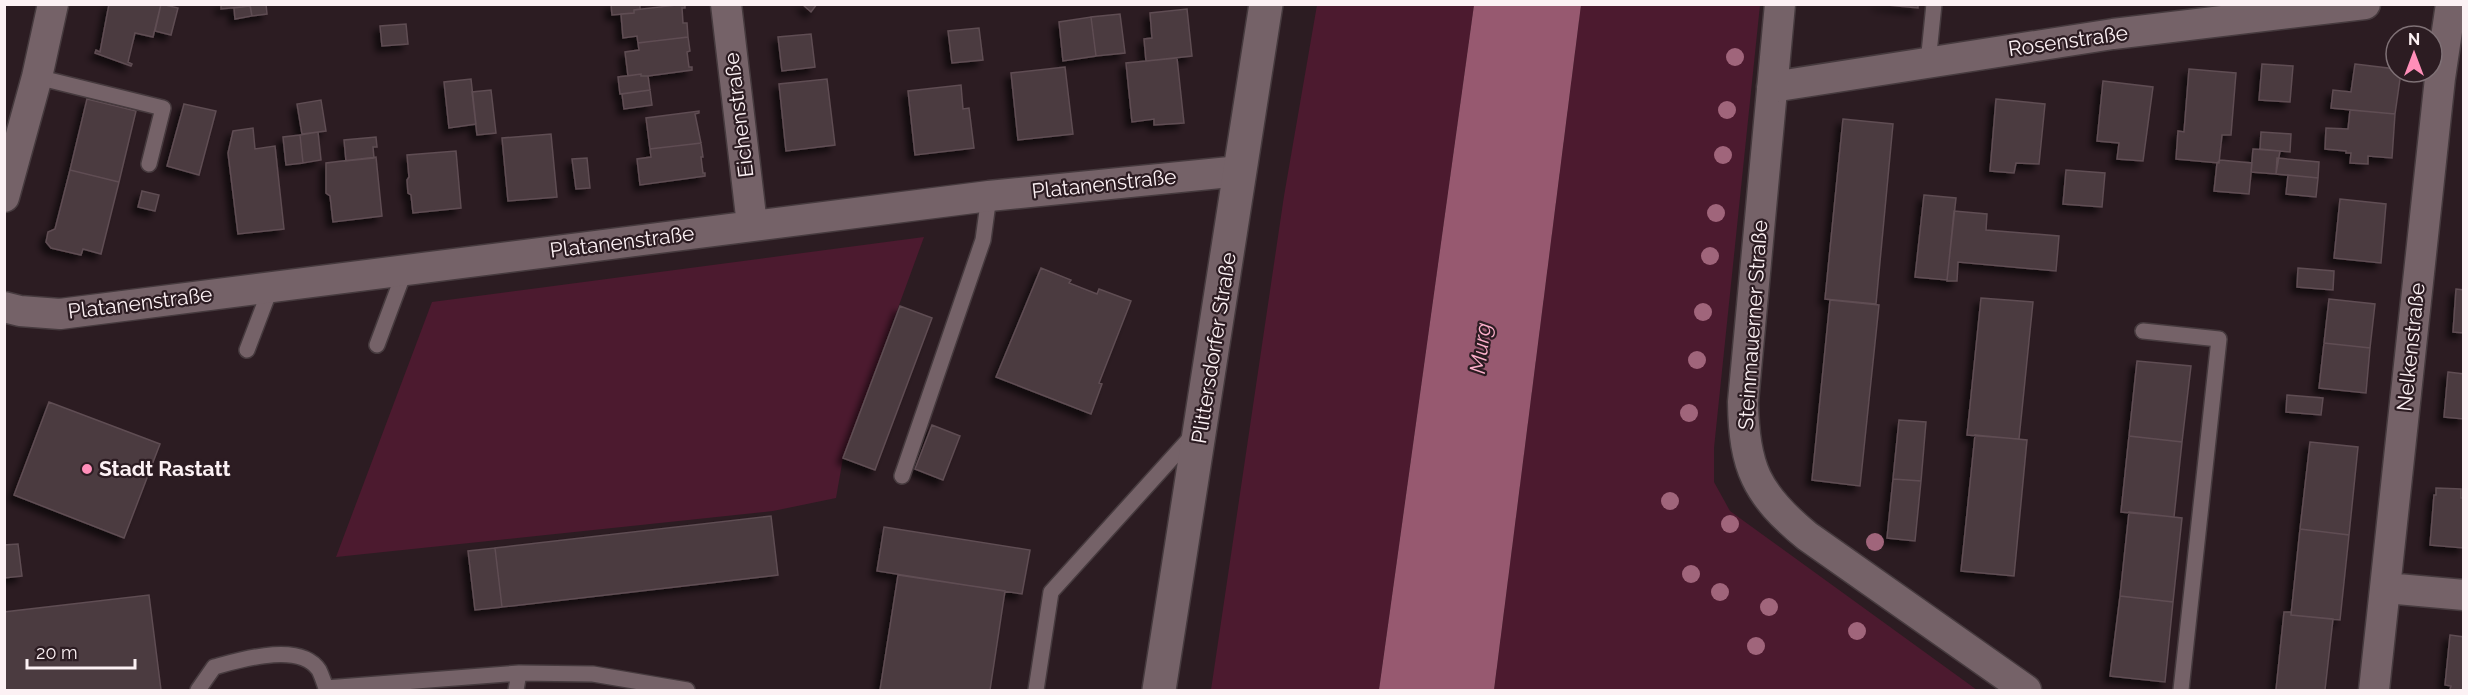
<svg xmlns="http://www.w3.org/2000/svg" width="2468" height="695" font-family="Raleway,sans-serif">
	<defs>
		<filter id="shadow"><feDropShadow dx="-5.5" dy="5.5" stdDeviation="3" flood-color="#0009"/></filter>
	</defs>
	<rect width="100%" height="100%" fill="#2c1c22"/>
	<path fill="#4c1a2f" d="M1317,5H1474L1379,690H1211L1284,196Z
		M1581,5H1760L1714,448V482L1730,511L1977,690H1494Z
		M924,237L843,458L836,498L773,511L336,557L432,302Z"/>
	<path fill="#975970" d="M1474,5H1581L1494,690H1379Z"/>
	<path fill="#4b3a40" stroke="#5f4d53" stroke-width="1.5" filter="url(#shadow)" d="M109,4H161L153,37L135,33L128,62L132,64L131,66L95,53L96,50L100,52Z
		M161,4L178,8L171,35L155,31Z
		M221,4H250V6L221,9Z
		M250,4H266L267,14L252,16Z
		M611,4H640V9L634,10V13L612,15Z
		M685,4V8H682L683,23H687L688,37L638,43L637,36L623,38L621,14L634,13V10Z
		M802,4H817L811,12Z
		M1877,4H1918V8Z
		M250,6L252,16L235,19L234,8Z
		M1187,9L1192,56L1146,61L1144,39L1152,38L1150,13Z
		M1120,14L1125,53L1096,56L1091,17Z
		M1091,17L1096,56L1063,61L1059,22Z
		M406,24L408,44L382,46L380,26Z
		M979,28L983,60L952,63L948,31Z
		M811,34L815,67L782,71L778,37Z
		M688,37L690,51L687,52L689,67H692V70L648,76H641V74L628,76L625,52L639,50L638,43Z
		M1177,58L1184,123L1154,125V119L1132,122L1126,63Z
		M2262,64L2293,66L2290,102L2259,100Z
		M2355,64L2396,69V72H2401L2395,114L2331,108L2333,90L2351,92Z
		M1065,67L1073,134L1018,140L1011,73Z
		M2189,69L2236,73L2231,135H2222L2219,163L2176,159L2178,131L2184,132Z
		M641,74V76H648L650,90L620,94L618,77Z
		M471,79L476,124L449,128L444,82Z
		M827,79L835,145L786,151L779,84Z
		M2103,81L2153,87L2143,161L2117,159L2119,143L2097,141Z
		M961,85L963,109L969,108L974,148L915,155L908,91Z
		M491,90L496,133L477,135L472,92Z
		M650,90L652,105L624,109L622,94Z
		M87,99L136,111L119,182L70,170Z
		M1996,99L2045,104L2039,164L2016,163L2014,173L1990,171Z
		M321,100L326,131L302,134L297,104Z
		M184,104L216,111L199,175L167,166Z
		M2350,110L2395,114L2392,158L2368,156V164L2350,163L2351,153H2346V151L2325,149L2326,128L2348,129Z
		M699,111V113L695,114L701,143L650,149L646,118Z
		M1843,119L1893,124L1876,304L1825,299Z
		M253,128L255,149L275,146L284,229L238,234L228,153L233,131Z
		M318,132L321,160L303,163L300,135Z
		M2261,132L2291,134L2290,152L2260,149Z
		M551,134L557,197L508,201L502,138Z
		M300,135L303,163L286,165L283,137Z
		M376,137L377,147H373L374,158L346,161L344,140Z
		M701,143L703,157H701L703,173H705V176L640,185L637,159L651,157L650,149Z
		M2253,149L2280,151L2276,174L2251,172Z
		M456,151L461,208L413,213L411,195L408,193L407,180L409,177L407,155Z
		M376,157L382,216L333,222L330,196L326,193V163Z
		M587,158L590,188L576,189L572,159Z
		M2277,158L2319,162L2318,178L2276,174Z
		M2220,160L2252,163L2249,194L2214,191L2217,163Z
		M70,170L119,182L101,254L83,249L81,255L51,248L46,242L48,232L55,229Z
		M2066,170L2105,173L2102,207L2063,204Z
		M2288,175L2318,178L2316,197L2286,194Z
		M142,191L159,195L155,211L138,207Z
		M1924,195L1956,198L1947,280L1915,277Z
		M2340,199L2386,204L2381,263L2334,258Z
		M1954,211L1987,214L1986,230L2059,236L2056,271L1958,262L1957,281H1947Z
		M1041,268L1071,280L1069,283L1097,294L1099,289L1131,301L1099,383L1102,384L1091,414L996,377Z
		M2298,268L2334,271L2333,290L2297,287Z
		M2456,289L2464,290V333L2453,332Z
		M1981,298L2033,302L2019,439L1967,435Z
		M2329,299L2375,304L2370,348L2324,343Z
		M1830,300L1879,305L1860,486L1812,480Z
		M900,306L932,318L875,470L843,458Z
		M2324,343L2370,348L2366,393L2319,388Z
		M2137,361L2191,366L2182,442L2129,436Z
		M2448,372L2464,374V419L2444,417Z
		M2287,395L2323,398L2321,415L2286,412Z
		M49,402L160,444L124,538L14,495Z
		M1899,420L1926,422L1921,481L1893,479Z
		M932,425L960,436L943,480L915,469Z
		M1975,435L2027,440L2014,576L1961,571Z
		M2129,436L2182,442L2174,517L2121,512Z
		M2310,442L2358,447L2349,535L2300,529Z
		M1893,479L1921,481L1915,541L1887,538Z
		M2436,488L2461,489V498H2464V548L2430,545L2434,495H2436Z
		M2129,512L2182,518L2173,602L2120,596Z
		M771,516L778,575L502,607L495,548Z
		M884,527L1030,550L1022,594L877,571Z
		M2300,529L2349,535L2340,620L2291,615Z
		M18,544L22,576L4,578V545Z
		M495,548L502,607L475,610L468,551Z
		M898,575L1005,591L990,690H880Z
		M149,595L161,690H4V612Z
		M2120,596L2173,602L2165,682L2110,676Z
		M2284,612H2291V615L2333,619L2325,690H2276Z
		M2450,635L2464,637V690H2450L2451,686L2445,685Z"/>
	<g fill="none" stroke-linecap="round" stroke-linejoin="round">
		<defs>
			<path id="lane" d="M1928,63L1934,4
				M37,77L163,108L149,164
				M2143,331L2219,339L2181,690
				M377,345L405,270
				M247,350L271,287
				M902,476L983,240L989,196
				M198,690L214,667C240,660 300,641 319,670C322,676 324,683 326,688
				M326,690V688L519,673
				M516,690L519,673L593,674L687,690
				M1036,690L1051,592L1192,436"/>
			<path id="street" d="M726,4L752,225
				M1780,4L1743,402C1744,467 1756,494 1807,536L2026,690
				M1772,87L2113,34L2365,4
				M4,197L37,77L53,4
				M4,307L20,311L60,314L989,196L1240,171
				M2386,588L2464,595
				M2374,690L2440,78L2451,4"/>
			<path id="secondary" d="M1159,690L1266,4"/>
		</defs>
		<use href="#lane" stroke="#463a3e" stroke-width="18"/>
		<use href="#street" stroke="#463a3e" stroke-width="33"/>
		<use href="#secondary" stroke="#463a3e" stroke-width="36"/>
		<use href="#lane" stroke="#756268" stroke-width="15"/>
		<use href="#street" stroke="#756268" stroke-width="30"/>
		<use href="#secondary" stroke="#756268" stroke-width="33"/>
	</g>
	<g fill="#a0657b">
		<circle cx="1735" cy="57" r="9"/>
		<circle cx="1727" cy="110" r="9"/>
		<circle cx="1723" cy="155" r="9"/>
		<circle cx="1716" cy="213" r="9"/>
		<circle cx="1710" cy="256" r="9"/>
		<circle cx="1703" cy="312" r="9"/>
		<circle cx="1697" cy="360" r="9"/>
		<circle cx="1689" cy="413" r="9"/>
		<circle cx="1670" cy="501" r="9"/>
		<circle cx="1730" cy="524" r="9"/>
		<circle cx="1875" cy="542" r="9"/>
		<circle cx="1691" cy="574" r="9"/>
		<circle cx="1720" cy="592" r="9"/>
		<circle cx="1769" cy="607" r="9"/>
		<circle cx="1857" cy="631" r="9"/>
		<circle cx="1756" cy="646" r="9"/>
	</g>
	<circle fill="#ff8eb9" stroke="#2c1c22" stroke-width="2" cx="87" cy="469" r="6"/>
	<g text-anchor="middle" stroke-width="4.5" stroke-linejoin="round" paint-order="stroke">
		<g font-size="21" fill="#fcf1f4" stroke="#2c1c22">
			<text transform="translate(2068 41) rotate(-8)" y="7">Rosenstraße</text>
			<text transform="translate(739 115) rotate(-97)" y="7">Eichenstraße</text>
			<text transform="translate(1104 184) rotate(-6)" y="7">Platanenstraße</text>
			<text transform="translate(622 242) rotate(-7)" y="7">Platanenstraße</text>
			<text transform="translate(140 303) rotate(-7)" y="7">Platanenstraße</text>
			<text transform="translate(1753 325) rotate(-86)" y="7">Steinmauerner Straße</text>
			<text transform="translate(2411 347) rotate(-84)" y="7">Nelkenstraße</text>
			<text transform="translate(1214 348) rotate(-81)" y="7">Plittersdorfer Straße</text>
		</g>
		<g font-size="21" font-weight="bold" fill="#fcf1f4" stroke="#2c1c22" text-anchor="start">
			<text x="99" y="476">Stadt Rastatt</text>
		</g>
		<g font-size="22" font-style="italic" fill="#fcb0cb" stroke="#2c1c22">
			<text transform="translate(1480 348) rotate(-83)" y="8">Murg</text>
		</g>
	</g>
	<rect width="2468" height="695" fill="none" stroke="#fcf1f4" stroke-width="12"/>
	<g transform="translate(2414 54)"><circle r="28" fill="#2c1c22" stroke="#7f7176" stroke-width="1.5"/>
	<path d="M0-4.5L10 22L0 15L-10 22Z" fill="#ff8eb9"/>
	<text y="-9" font-size="16" font-weight="bold" text-anchor="middle" fill="#fcf1f4">N</text>
	</g>
	<path d="M27 659v9h108v-9" fill="none" stroke="#fcf1f4" stroke-width="3"/>
	<text x="36" y="659" font-size="18" fill="#fcf1f4" stroke="#2c1c22" stroke-width="4.5" paint-order="stroke">20 m</text>
</svg>
